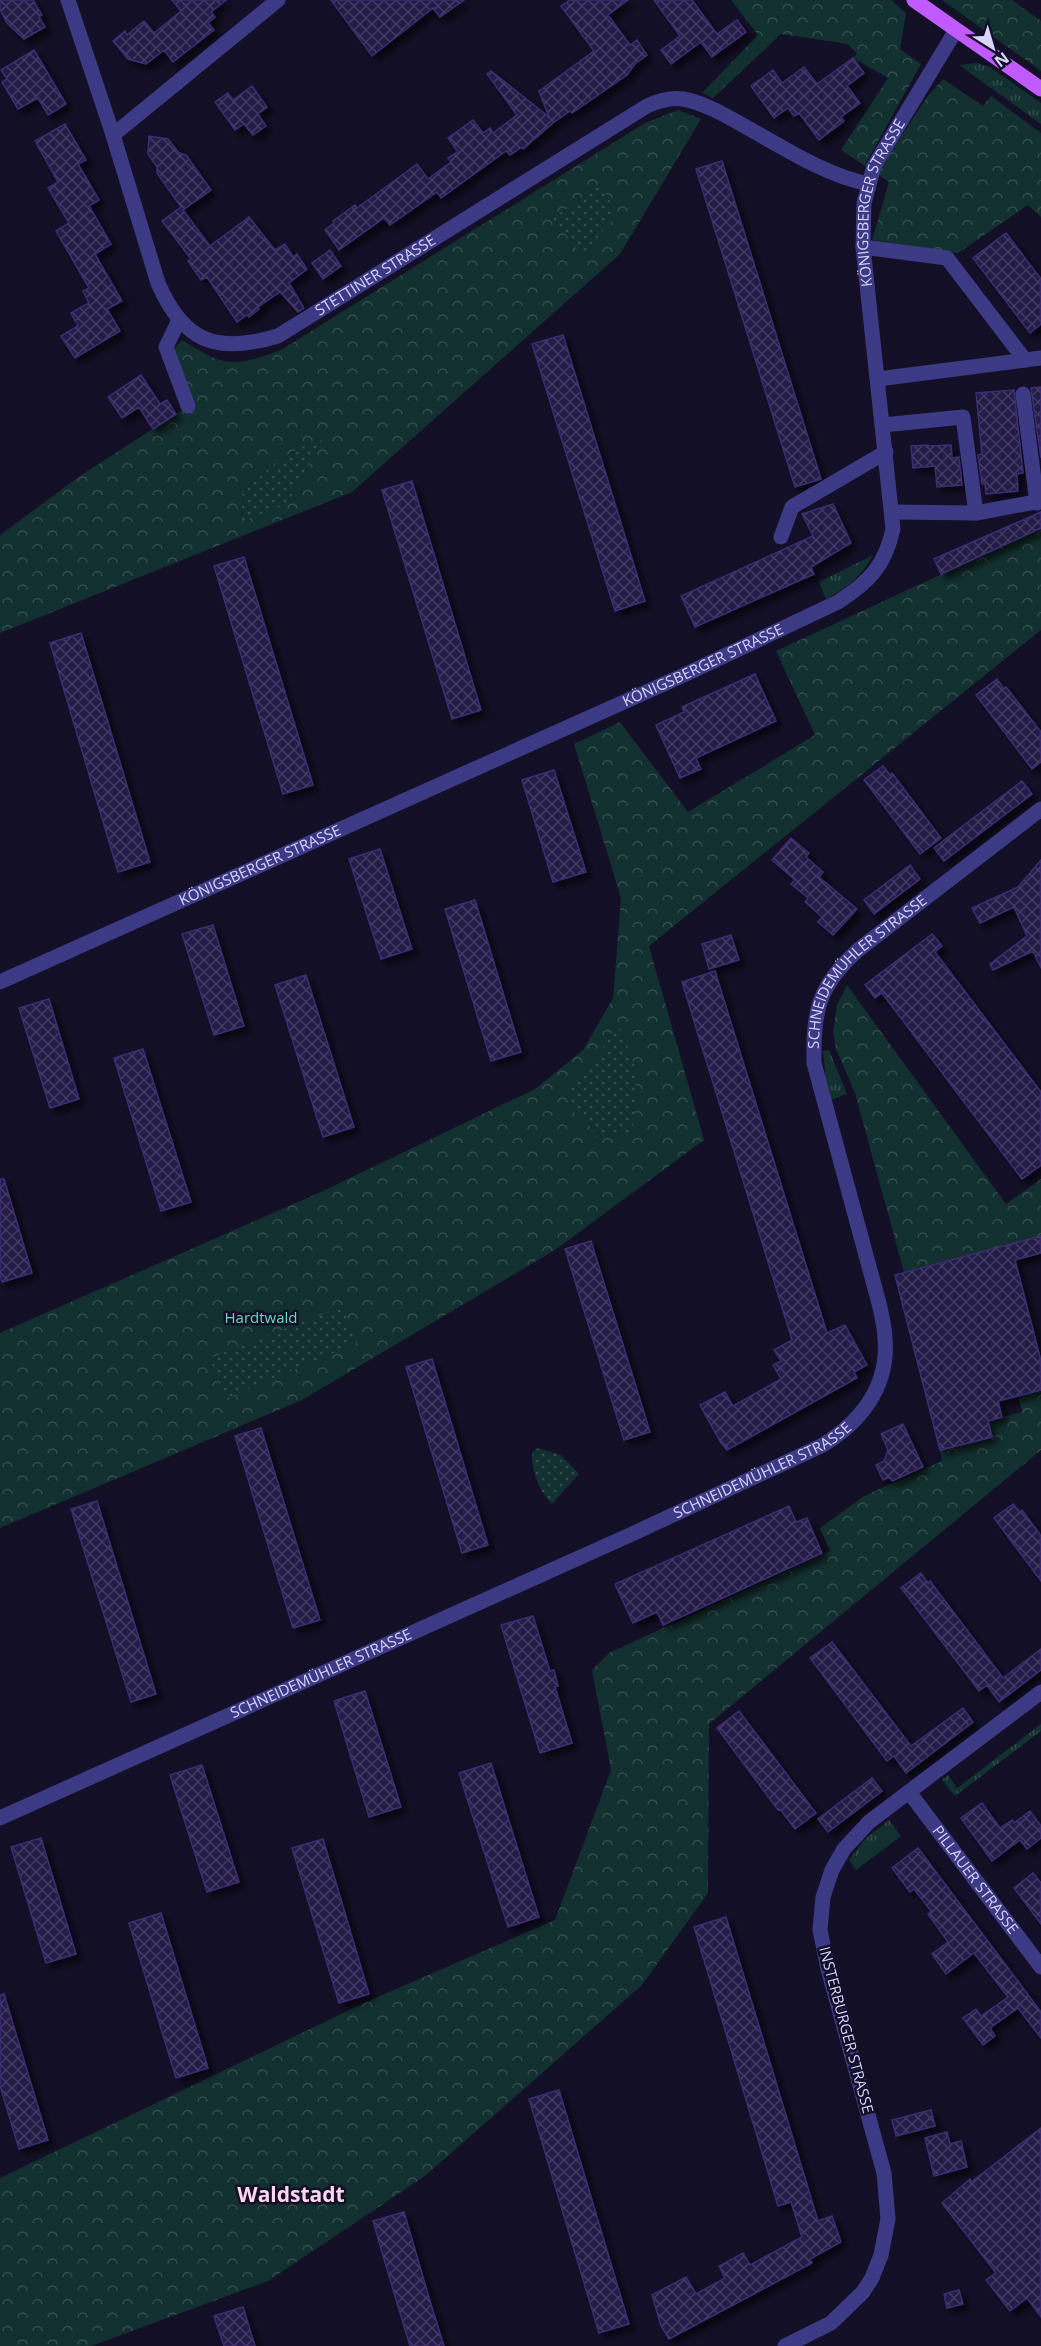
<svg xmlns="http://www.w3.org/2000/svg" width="1041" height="2346" font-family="'Open Sans',sans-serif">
	<defs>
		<pattern id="grass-tufts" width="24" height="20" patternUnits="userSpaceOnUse" patternTransform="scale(1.5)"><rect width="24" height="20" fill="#12302f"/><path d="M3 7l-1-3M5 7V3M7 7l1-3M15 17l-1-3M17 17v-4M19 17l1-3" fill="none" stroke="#344d4e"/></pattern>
		<pattern id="forest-crowns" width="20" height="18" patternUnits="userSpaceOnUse" patternTransform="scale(1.5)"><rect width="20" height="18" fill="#12302f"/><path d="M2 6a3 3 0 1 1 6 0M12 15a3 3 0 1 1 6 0" fill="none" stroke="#344d4e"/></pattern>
		<pattern id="park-dots" width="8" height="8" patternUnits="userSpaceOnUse" patternTransform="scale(1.5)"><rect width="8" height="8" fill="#12302f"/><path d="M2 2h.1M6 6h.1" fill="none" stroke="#344d4e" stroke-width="1.8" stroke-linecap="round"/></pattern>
		<pattern id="building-cross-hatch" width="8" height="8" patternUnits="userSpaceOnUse" patternTransform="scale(1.5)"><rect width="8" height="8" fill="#241b47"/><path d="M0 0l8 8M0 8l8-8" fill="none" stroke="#433b63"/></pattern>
		<filter id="shadow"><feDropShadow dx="5.5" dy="5.5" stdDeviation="3" flood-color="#0009"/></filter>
	</defs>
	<rect width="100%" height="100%" fill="#130f26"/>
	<path fill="url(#grass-tufts)" d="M977,63L990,67L1041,103V124L959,65Z
		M873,555C863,575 846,589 826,599L819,582Z
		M829,1050L847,1094L828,1101L823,1051Z
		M1041,1724V1731L955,1796L942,1780L948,1775L957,1788Z
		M889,1820L901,1836L856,1870L849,1860L865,1839Z"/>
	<path fill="url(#forest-crowns)" fill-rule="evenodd" d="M731,0H891L906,13L900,49L921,64L866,163L878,172L927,97L943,79L983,106L991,96L1041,133V217L1028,205L958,253L872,240L889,182L841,150L888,78L853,58L857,54L848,44L781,34L713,98L702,93L758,35Z
		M942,0H1012L1041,21V71Z
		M678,110L701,119L620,254L352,492L0,633V535L80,476L193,403L173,351L182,340C225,367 232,368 281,350L645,123ZM321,441L241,521L243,493L256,478L299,448Z
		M1041,528V630L649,946L704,1140L555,1250L302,1400L0,1528V1333L323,1191L535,1089L583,1050L613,998L621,898L574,744L620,722L688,812L815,735L776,651Z
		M847,985L1006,1204L1041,1179V1236L904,1272L855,1093L836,1049L833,1032L837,1005Z
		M1041,1390V1450L709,1724L708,1893L642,1985L425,2176L268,2281L91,2346H0V2178L364,2003L555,1920L611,1770L592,1670L609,1653L830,1551L820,1528L864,1496L942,1461L940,1450L992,1437L988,1421L1022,1412L1018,1396Z"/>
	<path fill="url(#park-dots)" d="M600,185L618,213L582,255L553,218Z
		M322,440L287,504L241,522L243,493L256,478L299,448Z
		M618,1022L636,1071L635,1118L628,1139L609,1130L594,1138L590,1126L574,1113L568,1088L596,1060Z
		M343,1306L357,1343L225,1399L210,1358Z
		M538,1448L561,1455L579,1474L552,1504C539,1491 531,1471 532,1452Z"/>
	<path fill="url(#building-cross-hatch)" stroke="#3b2d73" stroke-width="1.5" filter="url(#shadow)" d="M0,0H33L42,15L39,17L45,27L24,39L7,23L0,9Z
		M172,0H226L211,12L215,17L208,23L214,30L173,62L164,50L146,64L128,59L113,41L125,31L127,35L144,21L154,33L181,11Z
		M331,0H464L440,17L433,8L372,56Z
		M570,0H628L608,15L630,45L637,40L647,55L635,64L627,75L572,113L570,111L553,123L523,149L522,147L510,155L506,151L441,198L437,192L390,225L384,218L339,250L325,230L334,223L333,221L355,205L357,208L417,164L428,179L451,162L448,158L458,152L448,138L473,120L483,133L490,128L493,133L517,115L487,74L491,71L549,117L539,91L594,51L561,6Z
		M654,0H692L717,34L737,20L746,32L712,57L701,42L671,64L661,50L680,36Z
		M34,50L66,104L48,115L38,98L18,109L2,82L7,79L1,70Z
		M853,58L864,73L847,86L860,103L841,117L844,121L819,140L799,113L794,116L788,108L774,118L751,86L773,70L782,83L804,67L817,84Z
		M252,86L267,107L258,114L266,126L253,135L244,124L235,130L215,102L228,93L233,100Z
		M65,124L86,160L78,164L99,200L89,206L111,244L95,254L122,301L107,309L120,331L75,358L61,336L78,326L71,313L89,303L83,291L89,288L56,231L69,223L48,188L58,182L35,141Z
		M149,136L168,139L179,153L186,155L211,190L183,210L210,246L249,217L275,250L285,244L293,257L297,254L307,269L289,283L304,308L298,312L280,292L258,307L259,309L249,317L247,315L237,322L207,277L201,280L188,261L191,259L162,221L181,207L157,173V167L148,154Z
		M722,161L821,479L795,487L696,169Z
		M1006,233L1041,279V324L1030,333L973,258Z
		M330,250L341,266L323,279L312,263Z
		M563,335L645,601L615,611L532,344Z
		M141,375L160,404L167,400L176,414L153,429L139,407L122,418L108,397Z
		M1041,387V458L1031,388Z
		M1014,390L1023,473L1017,474L1018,491L986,494L985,483L982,484L978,455L982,454L976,393Z
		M928,445V446L951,445L952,458L959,457L962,485L937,487L935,466L913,468L911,446Z
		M412,481L481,710L452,719L382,490Z
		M833,504L851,543L811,567L814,574L695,627L681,596L813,536L802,514Z
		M1041,512V528L941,574L934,559Z
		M244,557L313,785L283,794L214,566Z
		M81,633L150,862L118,872L50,643Z
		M755,674L776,721L696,758L701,769L680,778L656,725L684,712L682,707Z
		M997,679L1004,689L1006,687L1041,732V762L1032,769L976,695Z
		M883,766L890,775L892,773L941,838L920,854L864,780Z
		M554,770L586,872L553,882L522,780Z
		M1022,781L1032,794L944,861L934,848Z
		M791,838L809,853L806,857L823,872L819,877L857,909L833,935L818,922L822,917L805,902L808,898L791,884L795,880L772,860Z
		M380,849L412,949L381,959L349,859Z
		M1041,860V968L1033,951L993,970L990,964L1027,936L1014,907L980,923L972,908L1018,887Z
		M910,865L920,879L874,914L864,900Z
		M475,900L521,1052L491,1061L445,909Z
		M213,925L244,1026L214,1035L182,934Z
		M932,934L942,946L935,952L1041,1092V1165L1022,1179L882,993L875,998L865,985Z
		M731,935L739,960L709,969L702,944Z
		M715,971L827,1333L845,1325L867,1365L854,1372L857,1378L727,1450L721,1443L700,1405L725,1392L733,1406L781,1379L773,1365L781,1361L774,1350L792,1340L682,982Z
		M306,975L354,1127L323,1137L275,985Z
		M49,999L79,1099L50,1108L19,1008Z
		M143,1049L191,1202L161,1211L114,1058Z
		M0,1179H4L32,1273L2,1282L0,1275Z
		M1041,1236V1253L1015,1260L1041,1361V1390L998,1401L1002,1417L988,1421L992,1437L940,1450L895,1275Z
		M591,1241L650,1432L624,1440L565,1249Z
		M432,1359L488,1545L462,1553L406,1367Z
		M903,1424L923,1467L892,1481L890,1477L883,1480L876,1465L884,1461L888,1450L881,1434Z
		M261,1428L320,1620L293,1628L235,1436Z
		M97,1501L156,1694L131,1702L71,1509Z
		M1013,1504L1020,1512L1022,1510L1041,1536V1581L994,1518Z
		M789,1506L796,1522L807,1518L822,1553L663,1625L657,1612L633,1623L615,1584Z
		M921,1573L928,1583L930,1581L1003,1678L1041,1649V1670L999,1702L987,1685L979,1691L901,1588Z
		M533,1616L550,1671L554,1670L558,1686L555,1687L572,1743L540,1753L501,1625Z
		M832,1642L911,1746L963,1708L973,1722L906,1773L894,1756L887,1761L810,1658Z
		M365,1691L401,1807L369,1817L334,1701Z
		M739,1711L816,1813L795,1829L780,1809L778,1810L717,1728Z
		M491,1763L539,1917L508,1927L459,1773Z
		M202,1765L239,1882L207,1892L170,1775Z
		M872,1778L882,1791L828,1832L818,1819Z
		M982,1803L1000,1828L1012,1820L1014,1823L1030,1811L1041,1826V1838L1027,1849L1020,1840L992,1861L961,1818Z
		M41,1838L76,1954L46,1963L11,1847Z
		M323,1839L369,1994L339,2003L292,1848Z
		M918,1848L1041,2012V2038L1018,2008L990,2028L995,2036L983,2045L963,2018L976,2009L981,2016L1008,1997L974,1953L946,1974L932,1954L948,1942L928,1914L931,1911L914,1889L910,1892L892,1868Z
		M1033,1873L1041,1883V1924L1014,1888Z
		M161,1913L208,2068L176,2078L129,1923Z
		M726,1917L818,2221L832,2216L841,2242L810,2259L812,2263L669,2339L661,2326L652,2295L686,2277L696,2294L725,2278L719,2266L743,2253L750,2265L802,2237L791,2202L778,2206L694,1927Z
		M4,1994L48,2140L19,2149L0,2086V1995Z
		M559,2090L629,2324L599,2333L529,2099Z
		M931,2110L935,2126L896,2136L892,2120Z
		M1041,2128V2317L1027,2298L1010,2311L986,2280L996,2273L942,2203L970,2179L971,2182L983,2173Z
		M947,2132L950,2144L961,2141L967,2167L934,2176L925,2138Z
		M404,2212L430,2301L444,2346H410L386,2266L373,2221Z
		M959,2290L963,2304L947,2308L944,2294Z
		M243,2307L255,2346H224L214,2316Z"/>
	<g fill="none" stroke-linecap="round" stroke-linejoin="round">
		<g stroke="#3d3a85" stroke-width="15">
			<path id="s1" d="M68,0L113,135L158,283C184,343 217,354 278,336L647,106C658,101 670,97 683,99C705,103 727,116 746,127C786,149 823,174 868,184"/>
			<path d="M113,135L278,0"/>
			<path d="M863,247L947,258L1025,360"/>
			<path d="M179,320L166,347L188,406"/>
			<path d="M878,379L1041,358"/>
			<path d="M1023,394L1037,503"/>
			<path d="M883,425L963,417L976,513"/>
			<path d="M893,512L976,513L1041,501"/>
			<path d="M781,537L792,507L886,452"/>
			<path id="s2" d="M0,982L684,675L838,602C869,582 885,566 893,529L863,247L864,203L874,166L956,30"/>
			<path id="s3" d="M909,1792L1041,1967"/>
			<path id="s4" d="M0,1818L632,1534L821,1446C860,1423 889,1387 885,1339C885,1329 882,1318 880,1307L814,1063C813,1011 818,986 858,950L1041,809"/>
			<path d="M785,2346L831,2323L863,2292L872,2278L881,2255L888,2219L884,2173L828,1969L820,1930L823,1897L832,1870L844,1849L869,1822L1041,1692"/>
		</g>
		<path stroke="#c25bff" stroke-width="15" d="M914,0L1041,89"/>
	</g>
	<g text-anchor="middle" stroke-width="5" stroke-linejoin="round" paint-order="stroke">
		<g font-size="15" fill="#d9d4ff" stroke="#130f26">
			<text dy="5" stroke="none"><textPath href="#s2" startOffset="1346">KÖNIGSBERGER STRASSE</textPath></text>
			<text dy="5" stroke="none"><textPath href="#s1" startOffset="561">STETTINER STRASSE</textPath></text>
			<text dy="5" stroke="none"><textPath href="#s2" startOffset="771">KÖNIGSBERGER STRASSE</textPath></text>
			<text dy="5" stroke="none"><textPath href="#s2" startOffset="285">KÖNIGSBERGER STRASSE</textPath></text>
			<text dy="5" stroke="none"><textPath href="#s4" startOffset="1431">SCHNEIDEMÜHLER STRASSE</textPath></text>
			<text dy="5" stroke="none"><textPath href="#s4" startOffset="838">SCHNEIDEMÜHLER STRASSE</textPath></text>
			<text dy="5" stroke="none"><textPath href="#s4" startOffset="352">SCHNEIDEMÜHLER STRASSE</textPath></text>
			<text dy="5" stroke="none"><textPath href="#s3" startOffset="110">PILLAUER STRASSE</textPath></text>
			<text transform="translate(846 2030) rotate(75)" y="5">INSTERBURGER STRASSE</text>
		</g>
		<g font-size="15" fill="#5fe0c0" stroke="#130f26">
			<text x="261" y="1323">Hardtwald</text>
		</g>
		<g font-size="21" font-weight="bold" fill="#ffd6f0" stroke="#130f26">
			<text x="291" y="2202">Waldstadt</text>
		</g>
	</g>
	<g transform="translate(993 48) rotate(143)" stroke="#130f26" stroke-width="4.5" paint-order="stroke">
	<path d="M0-4.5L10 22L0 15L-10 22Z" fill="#d9d4ff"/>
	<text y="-9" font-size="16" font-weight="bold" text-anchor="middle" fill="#d9d4ff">N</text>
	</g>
</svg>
